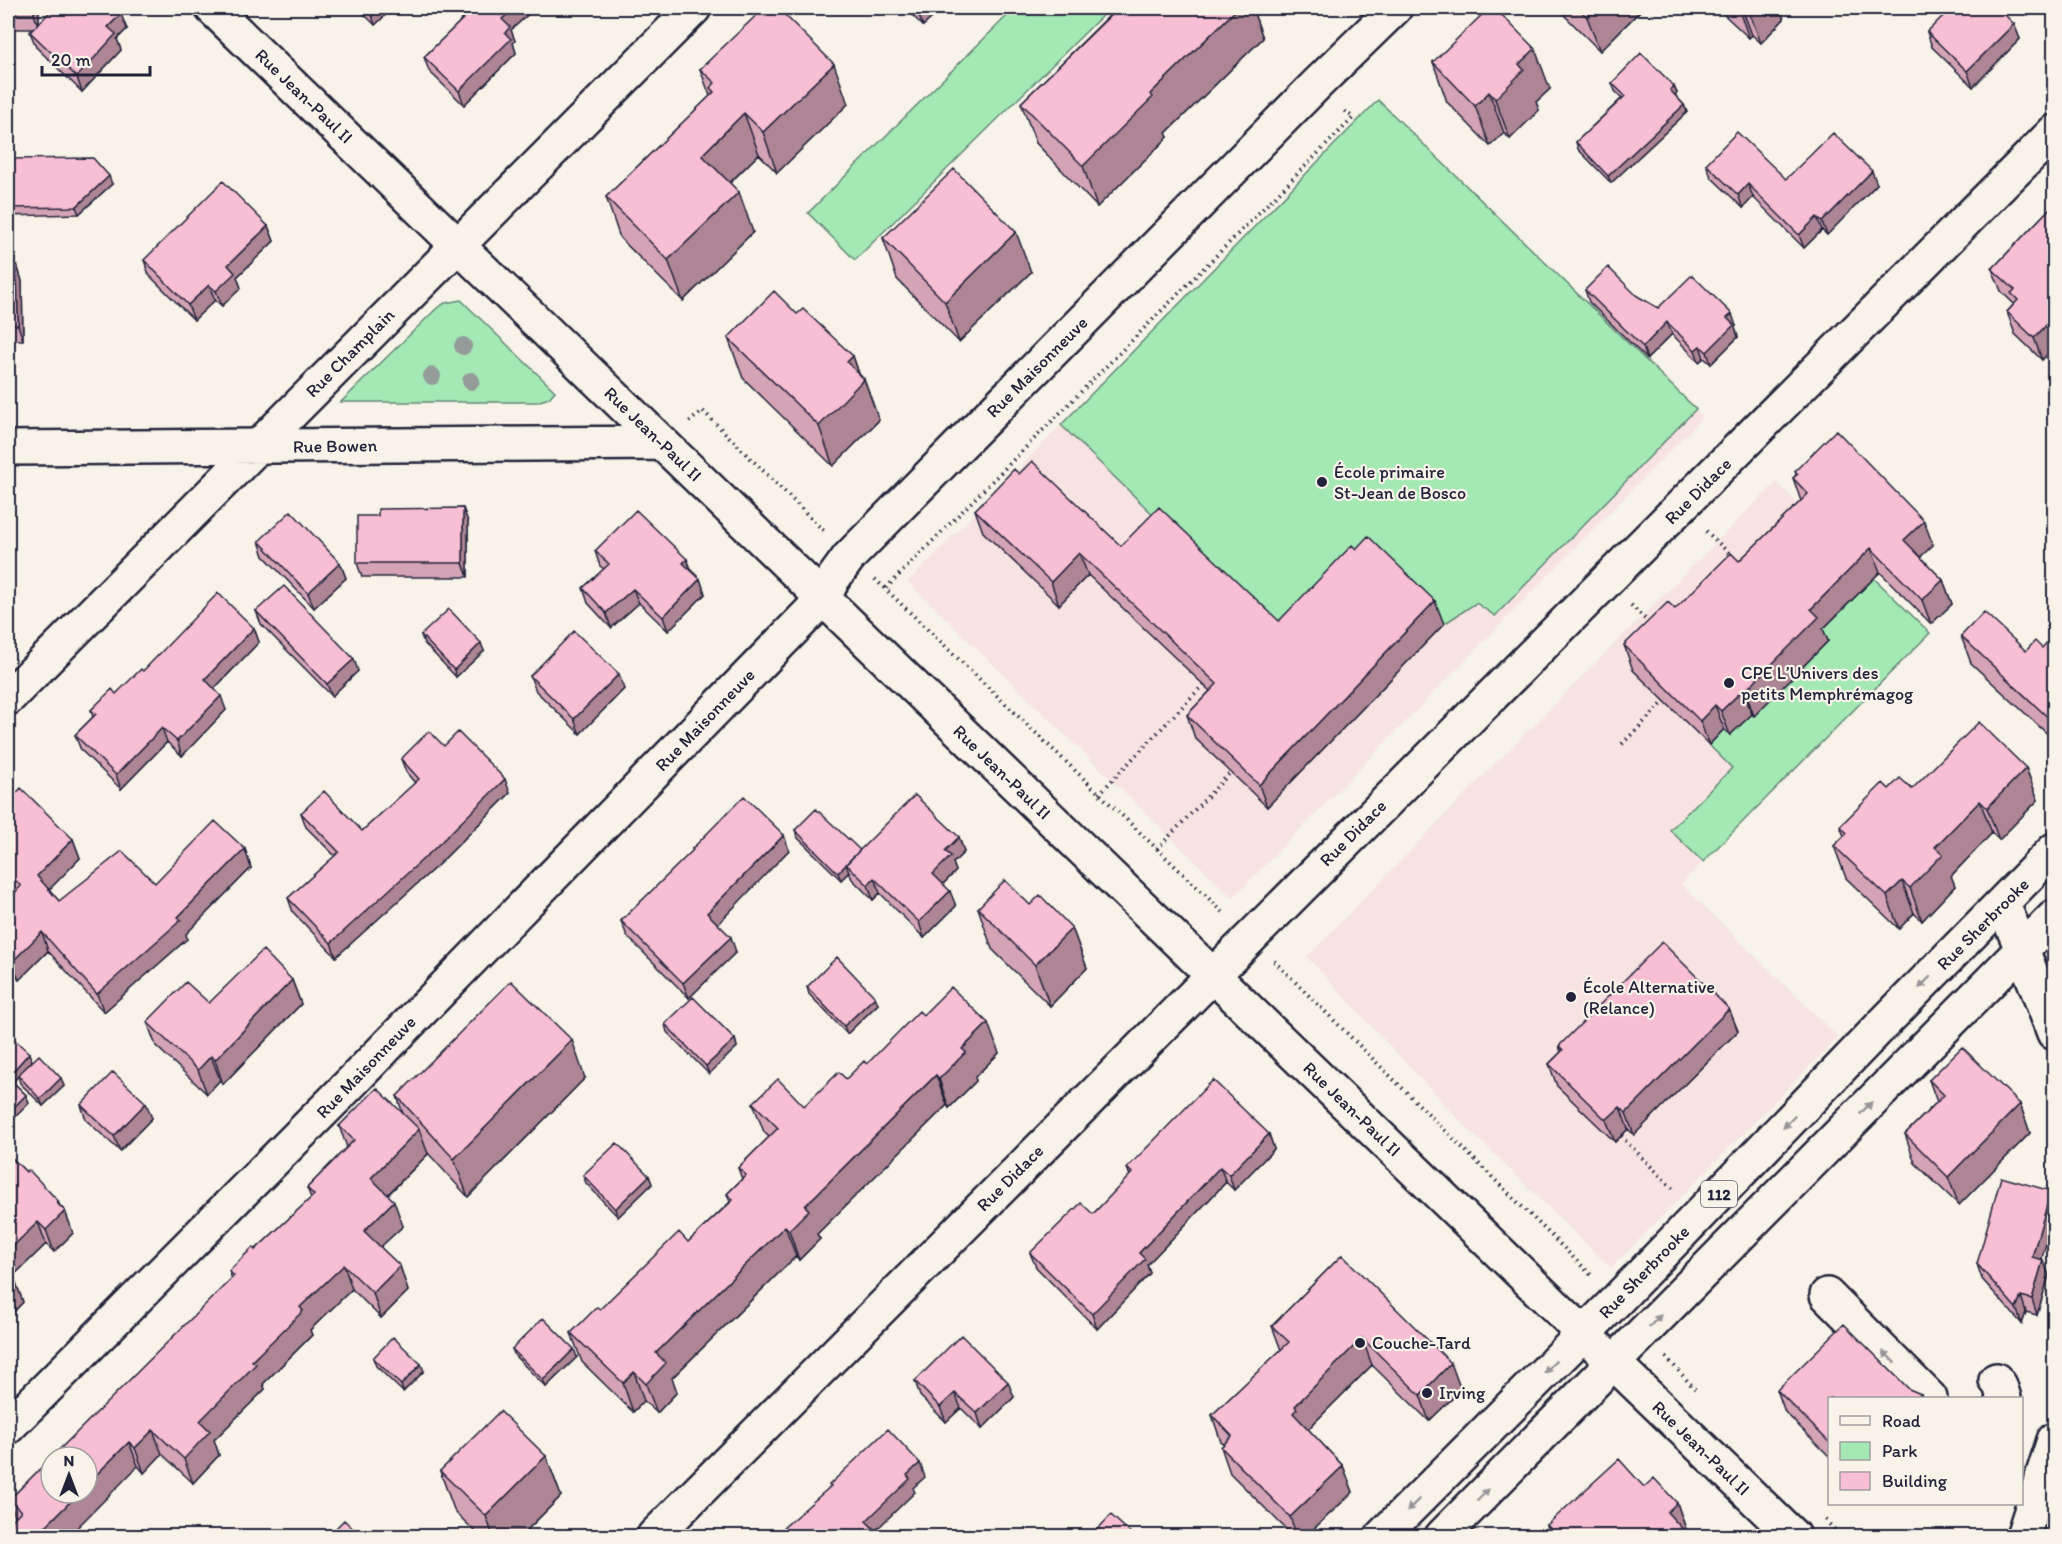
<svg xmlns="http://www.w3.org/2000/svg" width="2062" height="1544" font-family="Itim,sans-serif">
	<rect width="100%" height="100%" fill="#f7f3e8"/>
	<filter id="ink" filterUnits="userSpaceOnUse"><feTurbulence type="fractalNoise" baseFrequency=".0167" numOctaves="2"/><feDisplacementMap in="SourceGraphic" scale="12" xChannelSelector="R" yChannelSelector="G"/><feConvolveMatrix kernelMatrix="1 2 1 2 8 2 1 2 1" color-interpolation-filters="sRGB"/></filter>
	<g filter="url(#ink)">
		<path fill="#f7e3e2" d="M1378,100L1703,417L1233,898L908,582Z
			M1776,482L1930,633L1681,884L1838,1037L1611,1268L1462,1123L1307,957L1482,777Z"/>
		<path fill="#a4e9b4" stroke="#638678" stroke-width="1.5" d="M1015,8H1110L855,260L808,213Z
			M1378,100L1696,409L1495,616L1476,603L1444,624L1283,648L1168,529L1061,425Z
			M461,300L555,391L549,398L537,402H341L437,308L445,303Z
			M1802,508L1930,633L1703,862L1670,830L1732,768L1709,745L1724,729L1730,735L1752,714L1753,715L1819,633Z"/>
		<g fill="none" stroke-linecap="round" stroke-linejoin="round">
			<defs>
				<path id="minor" d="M212,8L1793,1536
					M8,448L662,443
					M8,698L694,8
					M2003,905L2022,949L2054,1033
					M1827,1295L1930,1398
					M1996,1380L2000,1385L2004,1398
					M8,1427L341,1093L823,599L833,579L849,557L1318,83L1395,8
					M654,1536C1119,1066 1589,601 2054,132
					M2023,1536L2054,1440"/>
				<path id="major" d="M1382,1536L1617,1300L1882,1025L2054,850
					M1442,1536L2054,917"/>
			</defs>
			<use href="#minor" stroke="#22223b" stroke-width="38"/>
			<use href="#major" stroke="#22223b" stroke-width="38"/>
			<path stroke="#22223b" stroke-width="4" stroke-dasharray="1.5 4.5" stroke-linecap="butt" d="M689,422L703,411L826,533
				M1706,531L1733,557
				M875,579L1225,914
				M886,588L1353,118L1342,108
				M1631,605L1651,625
				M1622,744L1665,701
				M1099,794L1205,683
				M1157,849L1231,772
				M1274,961L1592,1276
				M1621,1136L1675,1191
				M1666,1357L1695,1389
				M1825,1520L1841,1536"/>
			<use href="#minor" stroke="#f7f3e8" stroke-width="33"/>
			<use href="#major" stroke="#f7f3e8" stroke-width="33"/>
		</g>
		<g fill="#939c99">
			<circle cx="463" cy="346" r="9"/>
			<circle cx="432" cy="376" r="9"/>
			<circle cx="471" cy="381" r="9"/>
		</g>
		<path fill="#d4a3b6" stroke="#22223b" stroke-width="1.5" d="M8,8H39V23L127,29L117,39L121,50L82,92L36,47L30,32L33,29H8Z
			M358,8H393L375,25Z
			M474,8H535L511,30L515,41L513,43L516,53L464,105L429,71L424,57Z
			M905,8H943L923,26Z
			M1116,8H1252L1263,38L1166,133L1168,137L1097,207L1036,143L1021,103L1116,9Z
			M1557,8H1640L1641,10L1600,51Z
			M1717,8H1780L1784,19L1761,43L1752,35L1749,38Z
			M2014,24L2020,39L1973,87L1932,47L1927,32Z
			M1433,62L1550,89L1536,102L1539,110L1510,139L1504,133L1490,146L1447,102Z
			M700,69L848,104L777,173L759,154L730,183L753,232L683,301L620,238L606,197L710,96Z
			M1612,83L1677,93L1675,95L1684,105L1687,112L1611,183L1578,149L1576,142L1622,98L1615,91Z
			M1706,164L1786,179L1877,184L1827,235L1822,230L1804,248L1753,197L1743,208L1711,177Z
			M8,165L112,184L79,214L8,216Z
			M2055,203V346L2042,360L2015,334L2007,312L2014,304L2001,291L1992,269Z
			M268,226L274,241L237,277L241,288L222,306L215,300L194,320L149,275L144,260Z
			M883,238L1031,272L959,342L897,279Z
			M17,265L22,281L23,340H8V266Z
			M1585,290L1637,296L1658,308L1736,326L1735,327L1738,337L1711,364L1704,358L1699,362L1672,334L1647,359L1589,302Z
			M797,314L853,356L859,374L879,420L833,466L743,378L728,338Z
			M1795,471L1933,545L1920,557L1943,580L1952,604L1931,624L1880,572L1823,629L1828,641L1754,716L1752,714L1730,735L1724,729L1709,745L1633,670L1624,645L1675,609L1739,561L1801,501L1793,478L1796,475Z
			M1019,474L1121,546L1279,621L1356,549L1444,624L1267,807L1195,738L1187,715L1210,691L1088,575L1059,605L983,532L975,510Z
			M463,508L468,522V577H362L357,563L378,516Z
			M259,541L340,563L346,578L314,608L264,556Z
			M595,551L687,559L692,571L700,579L705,594L668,631L639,603L611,628L588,603L583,588L604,569L600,566Z
			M256,611L358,671L332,696L261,624Z
			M254,628L259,642L214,689L226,710L182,756L167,742L121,789L81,750L75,735L93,717L91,710L116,694L143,671Z
			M421,635L484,651L456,677L424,643Z
			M1961,636L2026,651L2042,648L2055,643V741L1971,663Z
			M530,676L624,689L580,734L536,691Z
			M444,746L510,793L439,864L336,957L293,912L288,898L335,856L306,827L301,813L362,831L415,783L406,772L401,759Z
			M2026,768L2038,800L1999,840L1992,833L1951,876L1955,886L1922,921L1914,913L1899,929L1846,878L1834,846L1844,836L1840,826L1889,789H1912Z
			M8,802L73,839L80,858L49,889L59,901L155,883L245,849L251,868L186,934L187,939L104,1012L48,951L19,980L8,969V900L15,892L8,885Z
			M795,830L860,850L959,837L964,852L953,863L956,871L943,884L956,906L924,938L880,893L873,900L852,879L849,872L841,880L798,838Z
			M692,849L789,850L717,924L736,952L689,998L627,936L621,921L693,851Z
			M1030,905L1072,928L1087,968L1050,1006L992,949L978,908Z
			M292,980L301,1004L223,1084L220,1080L207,1094L156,1046L147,1022L209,1003Z
			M807,987L875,997L878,1004L847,1034L809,994Z
			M1729,1009L1738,1031L1634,1135L1628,1129L1615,1142L1557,1086L1549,1064L1561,1052L1559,1046Z
			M923,1015L999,1053L975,1077L976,1081L949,1108L947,1105L817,1234L820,1239L799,1260L796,1256L672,1378L677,1392L657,1413L644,1401L633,1412L582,1362L571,1333L600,1309L688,1242L730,1202L727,1194L742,1179L738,1168L769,1137L764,1132L753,1103L804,1106L846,1079L867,1064Z
			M665,1024L735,1039L737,1047L709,1074L667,1032Z
			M8,1043L29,1053L32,1061L64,1086L43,1106L20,1083L18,1076L13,1082L26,1095L29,1103L8,1124Z
			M585,1078L468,1197L427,1152L428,1154L388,1195L403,1226L380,1247L400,1266L408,1291L381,1318L352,1289L310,1330L312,1335L263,1384L265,1389L214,1440L219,1455L193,1483L162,1454L144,1473L138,1466L15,1516L9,1500L232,1279L229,1271L255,1250L311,1198L307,1188L347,1147L339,1126L403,1114L397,1096Z
			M1929,1080L2020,1104L2030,1133L1959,1205L1915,1163L1905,1134L1937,1102Z
			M81,1105L152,1118L120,1151L86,1120Z
			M1269,1134L1274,1149L1234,1190L1226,1182L1147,1265L1150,1273L1097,1329L1036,1267L1030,1253L1093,1214L1130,1176L1127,1168Z
			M8,1154L65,1211L73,1233L54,1252L46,1244L12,1277L15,1280L23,1302L8,1318Z
			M583,1175L649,1176L652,1184L618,1217L586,1183Z
			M2051,1191L2055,1202V1212L2041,1260L2049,1275L2037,1315L2026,1312L2022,1324L1982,1279L1977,1264Z
			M1342,1255L1461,1390L1429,1421L1372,1365L1308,1429L1343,1466L1353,1492L1306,1536H1293L1230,1473L1221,1447L1224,1444L1221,1442L1212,1415L1281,1350L1272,1326Z
			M512,1349L577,1357L546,1387L515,1356Z
			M373,1358L424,1371L403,1392L376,1366Z
			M915,1381L1014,1397L982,1429L961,1408L946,1422L920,1396Z
			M1909,1389L1830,1398V1457L1785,1412L1777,1390Z
			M546,1456L561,1496L521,1536H480L455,1512L440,1471Z
			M1644,1487L1677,1503L1687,1532V1533L1689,1536H1551L1547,1525Z"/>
		<path fill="#ad8594" stroke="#22223b" stroke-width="1.5" d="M34,8H39V29L34,14Z
			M375,8H393L375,25L371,12Z
			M515,8H535L511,30L515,41L513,43L516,53L464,105L459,91L505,33L502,19Z
			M916,8H943L923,26Z
			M1238,8H1252L1263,38L1166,133L1168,137L1097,207L1083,166L1150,94Z
			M1597,8H1640L1641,10L1600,51L1587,17Z
			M1738,8H1742L1752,35L1749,38Z
			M1750,8H1780L1784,19L1761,43L1748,9Z
			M121,14L127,29L117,39L121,50L82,92L77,77L108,27Z
			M2014,24L2020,39L1973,87L1967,71Z
			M1535,49L1550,89L1536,102L1539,110L1510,139L1495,99L1519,64Z
			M834,64L848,104L777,173L763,132Z
			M1674,86L1677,93L1673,97L1670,90Z
			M1489,92L1504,133L1490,146L1475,106Z
			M1684,105L1687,112L1611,183L1608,176Z
			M744,113L759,154L717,195L702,155Z
			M1872,171L1877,184L1827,235L1822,222Z
			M109,176L112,184L79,214L76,207Z
			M1748,184L1753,197L1743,208L1738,195Z
			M739,192L753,232L683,301L668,260Z
			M1817,217L1822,230L1804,248L1799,235Z
			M268,226L274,241L237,277L241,288L222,306L216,291L228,265Z
			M1016,232L1031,272L959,342L945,302Z
			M17,265L22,281L23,340L18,325Z
			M209,285L215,300L194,320L188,305Z
			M1732,314L1736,326L1735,327L1738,337L1711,364L1707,352L1727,318Z
			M2055,316V346L2042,360L2034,338Z
			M1667,322L1672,334L1647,359L1643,347Z
			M1700,346L1704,358L1699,362L1695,350Z
			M853,356L862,382L864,379L879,420L833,466L819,426L847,362Z
			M463,508L468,522V577L463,563Z
			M1924,521L1933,545L1913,564L1904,540Z
			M1871,548L1880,572L1823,629L1828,641L1754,716L1745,691L1811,609Z
			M1079,553L1088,575L1059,605L1051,582Z
			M687,559L692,574L683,563Z
			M340,563L346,578L314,608L308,593Z
			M700,579L705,594L668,631L663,617Z
			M1943,580L1952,604L1931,624L1922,600Z
			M633,589L639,603L611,628L606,613Z
			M1435,601L1444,624L1267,807L1259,785Z
			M254,628L259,642L210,693L205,679Z
			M481,643L484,651L456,677L454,670Z
			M354,659L358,671L332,696L327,684Z
			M619,674L624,689L580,734L574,719Z
			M1743,690L1752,714L1730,735L1721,711Z
			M221,696L226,710L182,756L177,741Z
			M1715,705L1724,729L1709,745L1700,721Z
			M162,728L167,742L121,789L116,775Z
			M2026,768L2038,800L1999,840L1987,808Z
			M505,779L510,793L439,864L336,957L331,943Z
			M1980,801L1992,833L1951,876L1955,886L1922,921L1910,888L1935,847Z
			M784,835L789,850L713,929L707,913Z
			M959,837L964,852L953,863L956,871L938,889L933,874L945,851Z
			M73,839L80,858L44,895L37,876Z
			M245,849L251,868L186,934L187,939L104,1012L97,994L178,917Z
			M846,864L849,872L841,880L838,873Z
			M874,878L880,893L873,900L868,885Z
			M1902,881L1914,913L1899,929L1887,896Z
			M950,891L956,906L924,938L919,922Z
			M1072,928L1087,968L1050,1006L1035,965Z
			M42,932L48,951L19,980L12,962Z
			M731,937L736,952L689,998L683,983Z
			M292,980L301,1004L223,1084L215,1060Z
			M875,997L878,1004L847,1034L844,1026Z
			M1729,1009L1738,1031L1634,1135L1626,1113Z
			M988,1023L999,1053L975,1077L976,1081L949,1108L939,1079L962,1049Z
			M735,1039L737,1047L709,1074L706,1066Z
			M572,1040L585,1078L468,1197L454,1159Z
			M29,1053L32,1061L11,1084L8,1077Z
			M211,1056L220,1080L207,1094L198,1070Z
			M936,1075L947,1105L817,1234L820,1239L799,1260L789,1230L805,1206Z
			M61,1078L64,1086L43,1106L40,1099Z
			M26,1095L29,1103L8,1124V1113Z
			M146,1103L152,1118L120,1151L114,1136Z
			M2020,1104L2030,1133L1959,1205L1948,1177Z
			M1620,1107L1628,1129L1615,1142L1606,1120Z
			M419,1129L428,1154L380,1202L371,1178Z
			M1269,1134L1274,1149L1234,1190L1229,1175Z
			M1220,1167L1226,1182L1147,1265L1150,1273L1097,1329L1092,1314L1139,1253Z
			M649,1176L652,1184L618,1217L615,1209Z
			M2051,1191L2055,1202V1212L2038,1272L2032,1257Z
			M58,1201L63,1214L65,1211L73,1233L54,1252L46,1230L57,1203Z
			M394,1201L403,1226L372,1255L364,1231Z
			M38,1222L46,1244L8,1281V1251Z
			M785,1226L796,1256L672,1378L677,1392L657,1413L646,1384L656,1353Z
			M2043,1260L2049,1275L2037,1315L2032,1299Z
			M344,1265L352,1289L310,1330L312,1335L263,1384L265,1389L214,1440L219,1455L193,1483L184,1459L200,1421L300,1307Z
			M400,1266L408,1291L381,1318L373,1293Z
			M15,1280L23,1302L8,1318V1287Z
			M2021,1296L2026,1312L2022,1324L2016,1308Z
			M1362,1338L1372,1365L1305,1432L1293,1413L1295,1406Z
			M574,1349L577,1357L546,1387L543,1380Z
			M1451,1363L1461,1390L1429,1421L1420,1395Z
			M421,1364L424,1371L403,1392L401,1385Z
			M634,1372L644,1401L633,1412L623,1383Z
			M1008,1382L1014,1397L982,1429L977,1413Z
			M955,1393L961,1408L946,1422L940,1407Z
			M1921,1394L1923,1398H1916Z
			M153,1430L162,1454L144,1473L135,1448Z
			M129,1442L138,1466L69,1536H36L79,1493H87V1484Z
			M546,1456L561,1496L521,1536H493L486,1516Z
			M920,1463L925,1477L913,1488L915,1492L871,1535L866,1521L907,1475Z
			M1343,1466L1353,1492L1306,1536H1297L1290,1517Z
			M1677,1503L1687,1532L1683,1536L1667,1512Z"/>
		<path fill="#f7bed4" stroke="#22223b" stroke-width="1.5" d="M8,8H34V14H8Z
			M54,8H115L121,14L108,27L116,34L77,77L30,32Z
			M366,8H375L371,12Z
			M474,8H515L502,19L510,27L505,33L511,39L459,91L424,57Z
			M764,8H778L834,64L763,132L744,113L702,155L739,192L668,260L606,197L714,92L710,88L715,83L700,69Z
			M1118,8H1238L1150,94L1153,97L1083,166L1021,103Z
			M1489,8H1495L1535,49L1519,64L1524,70L1495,99L1489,92L1475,106L1433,62Z
			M1578,8H1597L1587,17Z
			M1951,8H1998L2014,24L1967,71L1927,32Z
			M1641,53L1674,86L1670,90L1684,105L1608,176L1576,142L1625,96L1612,83Z
			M1737,132L1786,179L1833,133L1872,171L1822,222L1817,217L1799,235L1748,184L1738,195L1706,164Z
			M93,158L109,176L76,207L8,208V165H9V159Z
			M954,169L1016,232L945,302L883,238Z
			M223,181L268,226L228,265L235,273L216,291L209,285L188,305L144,260Z
			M2055,203V316L2034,338L2007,312L2018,300L2011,293L2015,290L1992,269Z
			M17,265L18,325H8V266Z
			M1608,267L1637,296L1658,308L1692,275L1732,314L1727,318L1734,325L1707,352L1700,346L1695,350L1667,322L1643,347L1585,290Z
			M774,291L797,314L803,309L853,356L847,362L864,379L819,426L728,338Z
			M1836,430L1924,521L1904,540L1943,580L1922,600L1871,548L1811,609L1819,617L1745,691L1743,690L1721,711L1715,705L1700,721L1624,645L1668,602L1675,609L1731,553L1739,561L1808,494L1793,478L1798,474L1795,471Z
			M1032,461L1121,546L1159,507L1279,621L1352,545L1356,549L1368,536L1435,601L1259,785L1187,715L1217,684L1079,553L1051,582L975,510L1014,469L1019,474Z
			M463,508V563H357V516H378V509Z
			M636,510L687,559L683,563L700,579L663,617L633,589L606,613L583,588L609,564L595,551Z
			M291,511L340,563L308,593L259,541Z
			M284,586L354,659L327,684L256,611Z
			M218,593L254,628L205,679L221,696L177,741L162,728L116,775L75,735L96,714L91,710L112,689L116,694L141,669L143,671Z
			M449,609L481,643L454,670L421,635Z
			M1984,612L2026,651L2035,641L2042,648L2050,639L2055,643V724L1961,636Z
			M574,631L619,674L574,719L530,676Z
			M1979,722L2026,768L1987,808L1980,801L1935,847L1943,854L1910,888L1902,881L1887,896L1834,846L1847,833L1840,826L1883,783L1889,789L1900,778L1912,789Z
			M429,731L444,746L458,732L505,779L433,850L331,943L288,898L339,852L301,813L324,791L362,831L419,779L401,759Z
			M21,788L73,839L37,876L59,901L122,851L155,883L215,821L245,849L178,917L181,920L97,994L42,932L12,962L8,957V900L21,886L8,873V802Z
			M915,795L959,837L945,851L951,856L933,874L950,891L919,922L874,878L868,885L846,864Z
			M744,796L784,835L707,913L731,937L683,983L621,921L693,850L692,849Z
			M816,809L860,850L838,873L795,830Z
			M1005,880L1030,905L1040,895L1072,928L1035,965L978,908Z
			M1662,942L1729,1009L1626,1113L1620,1107L1606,1120L1549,1064L1563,1050L1559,1046Z
			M263,950L292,980L215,1060L211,1056L198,1070L147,1022L186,982L209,1003Z
			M837,957L875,997L844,1026L807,987Z
			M511,981L572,1040L454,1159L397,1096Z
			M951,987L988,1023L962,1049L966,1052L939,1079L936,1075L805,1206L809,1210L789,1230L785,1226L656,1353L666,1363L646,1384L634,1372L623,1383L571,1333L597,1307L600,1309L679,1232L688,1242L733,1200L727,1194L746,1175L738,1168L778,1128L753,1103L778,1079L804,1106L839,1072L846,1079L864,1061L867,1064L919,1011L923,1015Z
			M693,997L735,1039L706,1066L665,1024Z
			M13,1038L29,1053L8,1077L26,1095L8,1113V1043Z
			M1962,1047L2020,1104L1948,1177L1905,1134L1944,1095L1929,1080Z
			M39,1055L61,1078L40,1099L18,1075Z
			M113,1072L146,1103L114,1136L81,1105Z
			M1213,1080L1269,1134L1229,1175L1220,1167L1139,1253L1145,1259L1092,1314L1030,1253L1081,1203L1093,1214L1132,1173L1127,1168Z
			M377,1088L419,1129L371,1178L394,1201L364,1231L400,1266L373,1293L344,1265L300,1307L303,1311L252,1361L256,1364L200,1421L210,1431L184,1459L153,1430L135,1448L129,1442L87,1484V1457H52L234,1276L229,1271L253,1247L255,1250L314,1195L307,1188L354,1140L339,1126Z
			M617,1143L649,1176L615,1209L583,1175Z
			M8,1154L26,1172L28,1170L30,1171L58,1201L57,1203L65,1211L46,1230L38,1222L8,1251Z
			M2001,1177L2051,1191L2032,1257L2043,1260L2032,1299L2021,1296L2016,1308L1977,1264Z
			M1342,1255L1451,1363L1420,1395L1362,1338L1295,1406L1297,1409L1293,1413L1343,1466L1290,1517L1221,1447L1232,1436L1212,1415L1289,1342L1272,1326Z
			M8,1273L15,1280L8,1287Z
			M543,1318L574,1349L543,1380L512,1349Z
			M1844,1324L1909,1389L1921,1394L1916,1398H1830V1443L1777,1390Z
			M961,1335L1008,1382L977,1413L955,1393L940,1407L915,1381Z
			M393,1337L421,1364L401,1385L373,1358Z
			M500,1411L546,1456L486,1516L440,1471Z
			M888,1429L920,1463L907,1475L910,1479L866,1521L881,1536H774L831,1486L829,1485Z
			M51,1458V1493H79L36,1536H8V1524L21,1511L9,1500Z
			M1619,1459L1644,1487L1654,1478L1677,1503L1667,1512L1689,1536H1557L1547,1525Z
			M1111,1515L1134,1536H1091Z
			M344,1520L361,1536H323L326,1534L328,1536Z
			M153,1533L157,1536H149Z"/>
		<defs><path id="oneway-solid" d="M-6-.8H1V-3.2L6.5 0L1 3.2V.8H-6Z" transform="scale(1.5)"/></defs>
		<g fill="#97959a">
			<use href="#oneway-solid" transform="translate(1925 982) rotate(135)"/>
			<use href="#oneway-solid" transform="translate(1866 1108) rotate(-45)"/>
			<use href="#oneway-solid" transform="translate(1789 1122) rotate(134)"/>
			<use href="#oneway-solid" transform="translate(1655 1321) rotate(-45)"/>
			<use href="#oneway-solid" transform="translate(1889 1357) rotate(-135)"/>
			<use href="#oneway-solid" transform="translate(1550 1367) rotate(135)"/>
			<use href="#oneway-solid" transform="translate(1483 1495) rotate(-45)"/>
			<use href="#oneway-solid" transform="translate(1413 1505) rotate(135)"/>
		</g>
	</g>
	<g fill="#22223b" stroke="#f7f3e8" stroke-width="2">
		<circle cx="1322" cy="482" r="6"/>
		<circle cx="1729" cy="683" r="6"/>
		<circle cx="1571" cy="997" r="6"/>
		<circle cx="1360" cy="1343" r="6"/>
		<circle cx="1427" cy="1393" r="6"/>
	</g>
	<g text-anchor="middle" stroke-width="4.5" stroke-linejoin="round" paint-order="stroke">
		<rect fill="#f7f3e8" stroke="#62616f" stroke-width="1.5" x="1701" y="1181" width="36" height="26" rx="4.5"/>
		<g font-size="16" font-weight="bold" fill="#22223b">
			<text x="1719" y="1200">112</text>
		</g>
		<g font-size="18" fill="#22223b" stroke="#f7f3e8">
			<text transform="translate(304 96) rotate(44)" y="6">Rue Jean-Paul II</text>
			<text transform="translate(350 353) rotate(-45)" y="6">Rue Champlain</text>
			<text transform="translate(1037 367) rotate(-45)" y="6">Rue Maisonneuve</text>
			<text transform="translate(653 434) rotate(44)" y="6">Rue Jean-Paul II</text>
			<text transform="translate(335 446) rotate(-1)" y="6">Rue Bowen</text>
			<text transform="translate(1698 491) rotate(-45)" y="6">Rue Didace</text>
			<text transform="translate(705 720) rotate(-46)" y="6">Rue Maisonneuve</text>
			<text transform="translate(1002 772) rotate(44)" y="6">Rue Jean-Paul II</text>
			<text transform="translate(1353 833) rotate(-45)" y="6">Rue Didace</text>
			<text transform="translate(1983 924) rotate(-45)" y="6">Rue Sherbrooke</text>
			<text transform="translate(366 1067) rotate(-46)" y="6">Rue Maisonneuve</text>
			<text transform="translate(1352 1109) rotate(44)" y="6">Rue Jean-Paul II</text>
			<text transform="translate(1010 1178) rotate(-45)" y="6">Rue Didace</text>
			<text transform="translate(1644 1272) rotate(-46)" y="6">Rue Sherbrooke</text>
			<text transform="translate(1701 1448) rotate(44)" y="6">Rue Jean-Paul II</text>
		</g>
		<g font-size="18" fill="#22223b" stroke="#f7f3e8" text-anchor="start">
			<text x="1334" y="478">École primaire<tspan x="1334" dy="21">St-Jean de Bosco</tspan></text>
			<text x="1741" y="679">CPE L’Univers des<tspan x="1741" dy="21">petits Memphrémagog</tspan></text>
			<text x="1583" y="993">École Alternative<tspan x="1583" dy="21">(Relance)</tspan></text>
			<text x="1372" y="1349">Couche-Tard</text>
			<text x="1439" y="1399">Irving</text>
		</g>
	</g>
	<rect width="2062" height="1544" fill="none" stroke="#f7f3e8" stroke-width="30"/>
	<rect x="15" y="15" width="2032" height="1514" fill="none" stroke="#22223b" stroke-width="2" filter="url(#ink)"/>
	<rect x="1828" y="1397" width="195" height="108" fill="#f7f3e8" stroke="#a29fa3" stroke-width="1.5"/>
	<rect x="1840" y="1416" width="30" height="9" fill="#f7f3e8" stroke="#a29fa3" stroke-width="1.5"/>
	<text x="1882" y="1427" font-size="18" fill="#22223b">Road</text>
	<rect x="1840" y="1442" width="30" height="18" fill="#a4e9b4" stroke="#a29fa3" stroke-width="1.5"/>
	<text x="1882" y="1457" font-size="18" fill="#22223b">Park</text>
	<rect x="1840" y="1472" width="30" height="18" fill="#f7bed4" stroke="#a29fa3" stroke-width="1.5"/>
	<text x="1882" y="1487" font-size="18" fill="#22223b">Building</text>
	<g transform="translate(69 1475)"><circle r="28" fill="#f7f3e8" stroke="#a29fa3" stroke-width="1.5"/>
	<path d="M0-4.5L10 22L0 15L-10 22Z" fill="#22223b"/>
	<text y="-9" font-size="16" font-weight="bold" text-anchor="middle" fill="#22223b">N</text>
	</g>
	<path d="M42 66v9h108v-9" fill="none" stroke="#22223b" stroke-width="3"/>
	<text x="51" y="66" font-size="18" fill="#22223b" stroke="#f7f3e8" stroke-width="4.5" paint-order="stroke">20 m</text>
</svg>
